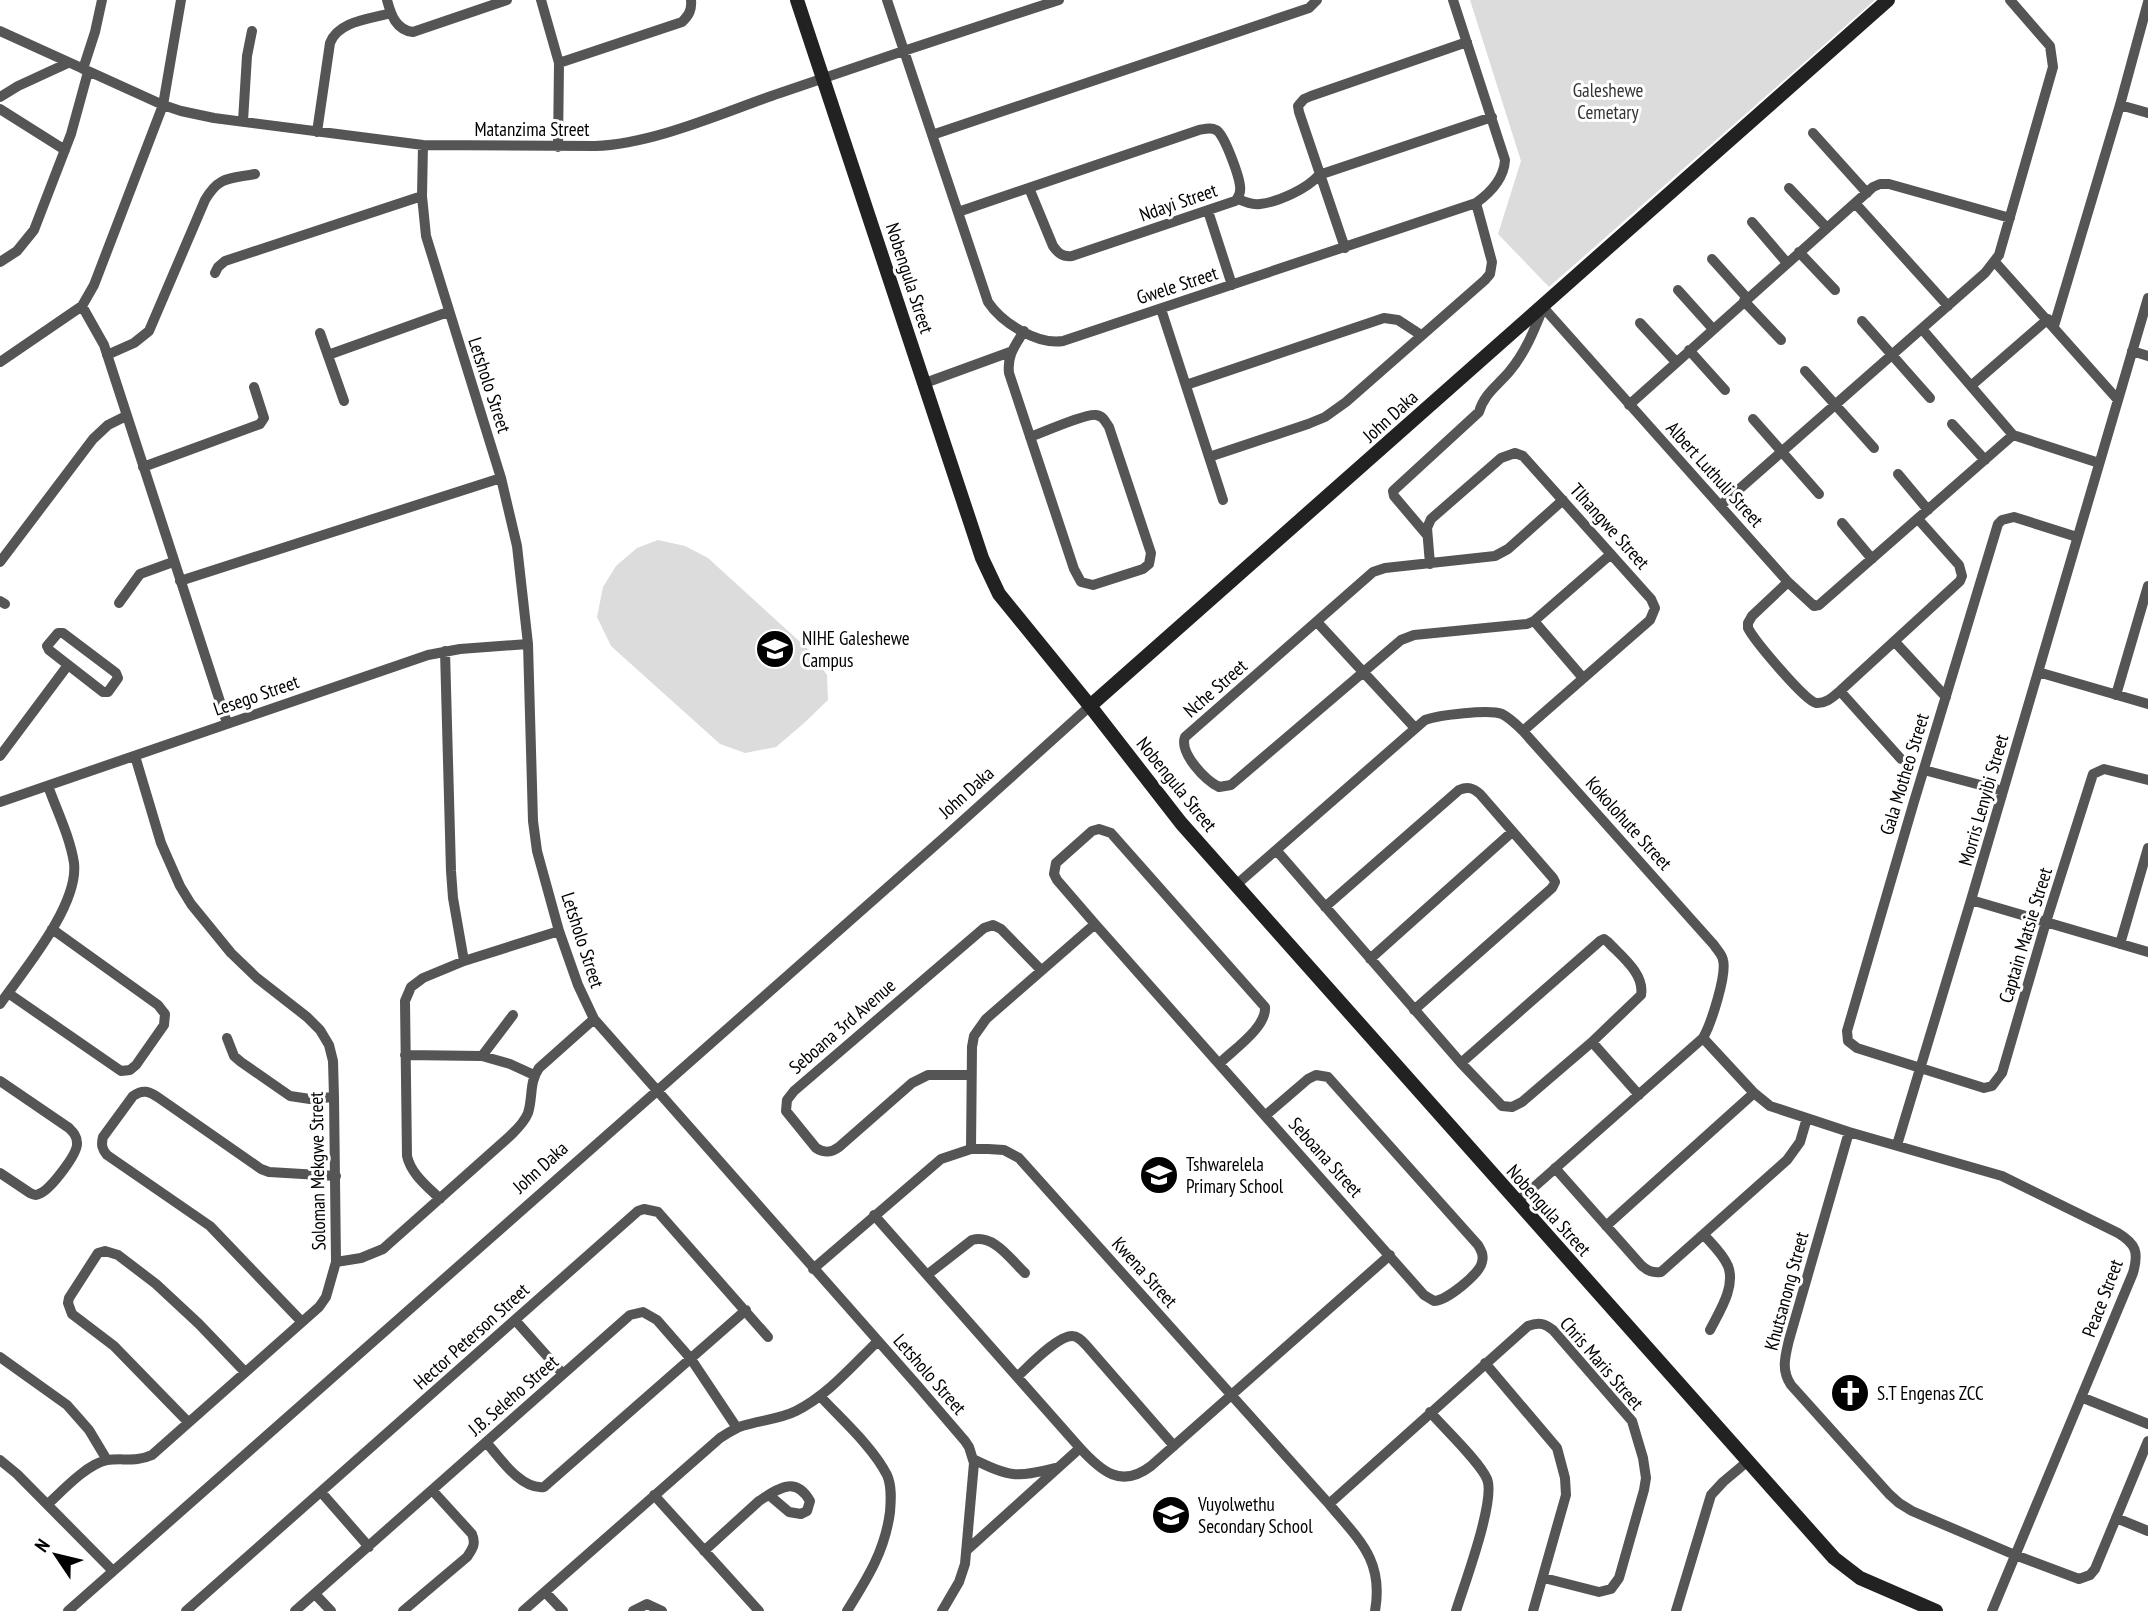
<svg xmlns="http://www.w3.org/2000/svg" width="2148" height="1611" font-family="'PT Sans Narrow',sans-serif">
	<rect width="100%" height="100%" fill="#fff"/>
	<path fill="#dcdcdc" d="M1470,0H1875L1549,287L1498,234L1521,161Z
		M658,540L685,546L708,558L810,651L827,675L828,700L803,724L776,747L745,753L720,744L611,646L597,617L603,587L616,566L637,548Z"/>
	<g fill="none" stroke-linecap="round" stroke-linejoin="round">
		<path stroke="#555" stroke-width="10" d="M387,0C391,15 396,30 413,32L507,0
			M541,0L559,63L558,147
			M887,0L988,302C1002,323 1037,345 1063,341L1476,203C1490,193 1504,178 1505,160L1453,0
			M0,31L163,105L181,111L214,118L423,145L595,146C654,144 724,112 780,93C873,61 966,30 1059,0
			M559,63L682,22C689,15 692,10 691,0
			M83,69L95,32L102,0
			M0,97L18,86L68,63
			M2120,105L2148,113
			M0,109L65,150
			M243,121L247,56L252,31
			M317,132L330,43C338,21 370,19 391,13
			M1813,133L1867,193
			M932,135L1309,8L1317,0
			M423,145L422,196L426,236L501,478L517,546L528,644L533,821L537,851L559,931L578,985L594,1019L917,1385L965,1441L969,1447L974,1463L965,1564L959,1582L942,1611
			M1789,188L1827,228
			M1238,199C1245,202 1252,205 1260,204C1278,202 1307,189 1319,175L1492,117
			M1855,203L1948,306
			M1208,211L1232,285
			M958,212L1199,130C1205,129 1211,127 1216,130C1224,133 1239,176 1240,186C1241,193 1239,197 1235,201L1072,256C1062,257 1058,253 1053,246L1029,188
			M1752,222L1787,263
			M1345,248L1299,112L1298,106L1304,99L1311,96L1467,42
			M1799,252L1835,290
			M1712,259L1747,298
			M0,262L17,251L34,230L71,134L88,72
			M1995,262L2118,400
			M215,273L218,267L225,261L422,196
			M1678,290L1713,329
			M1744,301L1781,340
			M82,306L104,345L227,723
			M1542,306L1788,582L1814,606L1819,605L2013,435L1922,329
			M1161,309L1223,500
			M1862,321L1930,398
			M1640,323L1676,362
			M2054,326L2120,105L2148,2
			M1024,331C1015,346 1007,355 1009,373L1074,569L1081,582L1093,585L1143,569L1149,564L1151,553L1109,427C1105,421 1103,416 1096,415C1086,413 1042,433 1030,437
			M320,333L344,401
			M1689,350L1725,390
			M2132,351L2148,356
			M107,355L134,343L149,331L205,200C219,176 229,179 255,174
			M328,355L448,312
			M0,362L82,306L94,285L163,105L181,0
			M1805,371L1874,448
			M925,383L1010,352
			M1186,385L1384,318L1398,320L1421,335
			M1972,385L2048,319
			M1629,405L1873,187L1880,184H1889L2010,218
			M1753,419L1819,494
			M1952,424L1985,460
			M2013,435L2099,463
			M1209,457L1308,424L1325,417L1346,402L1485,280L1490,274L1492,262L1476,203
			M143,467L260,424L264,418L254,387
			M1898,474L1928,510
			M1563,500L1508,549L1495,556L1385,568L1373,572L1185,737C1179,753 1205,780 1219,787L1231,785L1401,640L1414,635L1527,624L1534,621L1611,554
			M1720,506L1985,273L1999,255L2053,67L2050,46L2010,0
			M1842,523L1872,559
			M1427,535L1394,496L1393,491L1479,412C1484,394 1497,386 1509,372C1525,353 1534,331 1543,308
			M2077,537L2014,517L2002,520L1998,524L1913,805L1847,1031L1848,1041L1857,1048L1984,1088L1992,1086L2002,1073L2046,922L2093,774L2104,769L2148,780
			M0,562L93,439L108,425L126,416
			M1430,564L1427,528L1431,519L1501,458L1515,453L1523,456L1651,599L1655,608L1650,620L1523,731
			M180,581L501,478
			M1788,582L1752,616L1748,623V628C1754,640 1804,700 1816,703C1826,704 1833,697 1840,691L1960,581L1962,576L1959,565L1918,519
			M0,601L5,604
			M119,603L140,574L173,562
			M1534,621L1583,678
			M1317,622L1415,728
			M58,633H63L116,673L118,678L108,692H103L49,650L47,646Z
			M1895,642L1946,697
			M445,651L451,871L453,898L464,961
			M2038,672L2148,704
			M1840,691L1901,759
			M2116,695L2148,586
			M0,756L68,665
			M1924,770L2003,791
			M0,802L428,655L460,649L528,644
			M1277,851L1461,1063L1502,1106L1512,1107L1522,1102L1592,1042L1641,995C1645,974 1621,956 1608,942L1604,939L1600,941L1461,1063
			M1236,885L1425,720C1439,715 1489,709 1502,714C1510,718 1517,725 1523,731L1714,945C1717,950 1722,954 1723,960C1727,975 1711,1024 1703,1038L1517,1202
			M1971,900L2148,952
			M1325,907L1459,790C1468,786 1473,788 1480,794L1553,878L1555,882L1552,888L1414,1010
			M2120,944L2148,848
			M1370,959L1512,832
			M8,993L121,1071L130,1070L136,1065L164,1025L165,1014L158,1005L52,929
			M0,1004C24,970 79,905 74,863C70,837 57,811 48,786
			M227,1038L234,1056L241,1062L290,1096L310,1099L334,1097
			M1703,1038L1754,1093L1770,1106L1849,1132L2002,1176L2118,1233C2136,1244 2139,1252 2133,1273L1992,1611
			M1592,1042L1639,1095
			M405,1055L482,1056L510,1064L534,1075
			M482,1056L513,1015
			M1220,1063C1233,1050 1267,1027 1265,1007L1111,833L1099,829L1092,831L1056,863L1054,874L1057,880L1095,924L1424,1295L1434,1301C1446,1301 1480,1274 1482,1262C1484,1255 1481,1250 1478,1245L1328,1077L1316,1075L1308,1079L1266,1115
			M971,1075H928L912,1083L839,1147C831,1153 824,1153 816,1148L786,1111L787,1100L794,1091L984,928L993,925L1001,929L1041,970
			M0,1081L69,1128C73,1132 77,1136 77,1143C78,1154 51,1188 41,1193C35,1196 35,1195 30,1193L0,1173
			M1849,1132L1789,1340C1785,1357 1781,1370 1791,1385L1889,1494L1899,1503L1912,1511L2015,1555L2079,1579L2090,1575L2095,1569L2148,1441
			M1897,1145L1971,900L2148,298
			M971,1149L972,1047L974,1036L986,1019L1095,924
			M1555,1168L1641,1265C1648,1271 1652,1273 1661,1272L1787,1160L1800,1142L1807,1118
			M440,1199C427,1186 411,1174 407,1156L405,1001L411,987L423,978L464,961L559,931
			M874,1215L1080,1448C1101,1471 1121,1489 1151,1466L1390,1255
			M1606,1226L1754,1093
			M1704,1235C1712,1244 1723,1254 1728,1266C1736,1287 1719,1312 1710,1330
			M336,1262L361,1258L383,1249L510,1136C517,1129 524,1123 528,1113C533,1098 529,1082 539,1068L594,1019
			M813,1269L941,1159L971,1149H988L1004,1150L1019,1158L1329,1504C1359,1540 1384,1560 1375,1611
			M927,1275L972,1240C994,1234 1010,1259 1025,1273
			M515,1320L563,1374
			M302,1322L210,1226L107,1155C102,1149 101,1145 103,1137L133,1096C143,1089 149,1091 159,1098L261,1169L269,1172L336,1176
			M0,1357L67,1405L89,1430L107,1460
			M1485,1363L1557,1448L1565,1478L1566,1495L1533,1611
			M1017,1377C1028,1367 1057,1336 1072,1336C1078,1336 1082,1341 1086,1345L1174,1446
			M820,1396C841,1419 873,1447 887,1475C892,1486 891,1500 890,1512C885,1551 867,1579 847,1611
			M2081,1397L2148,1424
			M1430,1412C1443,1427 1480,1462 1487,1479C1496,1500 1464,1585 1456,1611
			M188,1422L114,1346L72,1314L68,1303L69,1298L98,1253L105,1251L118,1255L156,1284L199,1324L245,1372
			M486,1442C500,1458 521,1490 544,1487L746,1310
			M973,1459C1009,1477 1016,1478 1055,1468
			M0,1460L17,1474L113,1571
			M321,1492L369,1547
			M654,1495L759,1611
			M48,1504C63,1490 87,1464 107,1460C122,1458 137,1462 152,1455L319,1307L326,1297L336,1262L334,1097L333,1061L329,1045L320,1030L307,1017L257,978L231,953L191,904L180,886L161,843L135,756
			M1329,1504L1528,1326C1538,1322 1544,1323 1553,1330L1632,1421L1643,1458L1646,1478L1644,1490L1619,1578L1611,1589L1599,1592L1544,1578
			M2116,1518L2148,1531
			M967,1550L1080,1448
			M704,1551L759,1501C778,1489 795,1475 810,1501L807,1511L801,1514L789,1512L769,1495
			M545,1592L563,1611
			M315,1594L331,1611
			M68,1611L948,834L1090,706
			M186,1611L638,1211L644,1209L658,1212L768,1337
			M295,1611L630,1315L643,1312L657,1320L691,1359L737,1428
			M403,1611L467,1557C473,1548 476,1544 472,1534L432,1490
			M523,1611L720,1438C726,1434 733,1430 739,1427C758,1420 778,1420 796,1411C828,1395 853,1365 878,1341
			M633,1611L647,1604L662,1611
			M1676,1611L1711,1495L1723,1482L1748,1461"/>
		<path stroke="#222" stroke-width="14" d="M797,0L982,558L999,594L1090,706L1181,823L1834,1558L1860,1578L1936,1611
			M1090,706L1888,0"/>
	</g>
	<defs>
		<symbol id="university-disc" viewBox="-11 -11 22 22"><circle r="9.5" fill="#000" stroke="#fff"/><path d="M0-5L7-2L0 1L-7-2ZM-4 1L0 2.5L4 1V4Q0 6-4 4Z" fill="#fff"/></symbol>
		<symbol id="school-disc" viewBox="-11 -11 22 22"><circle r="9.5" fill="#000" stroke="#fff"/><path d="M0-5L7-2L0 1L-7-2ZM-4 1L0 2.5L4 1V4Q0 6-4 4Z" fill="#fff"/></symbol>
		<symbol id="church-disc" viewBox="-11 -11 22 22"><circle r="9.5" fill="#000" stroke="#fff"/><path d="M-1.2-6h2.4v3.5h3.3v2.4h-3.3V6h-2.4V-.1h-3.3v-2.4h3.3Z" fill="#fff"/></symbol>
	</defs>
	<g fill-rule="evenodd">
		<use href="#university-disc" x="753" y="627" width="44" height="44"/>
		<use href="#school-disc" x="1137" y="1153" width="44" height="44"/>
		<use href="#church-disc" x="1828" y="1371" width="44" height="44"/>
		<use href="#school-disc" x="1149" y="1493" width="44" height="44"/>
	</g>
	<g text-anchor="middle" stroke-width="6" stroke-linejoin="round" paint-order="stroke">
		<g font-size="19" fill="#333" stroke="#fff">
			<text x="1608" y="97">Galeshewe<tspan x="1608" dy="22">Cemetary</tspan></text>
		</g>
		<g font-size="19" fill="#000" stroke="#fff">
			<text x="532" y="136">Matanzima Street</text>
			<text transform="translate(1178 202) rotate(-19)" y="7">Ndayi Street</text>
			<text transform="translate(910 278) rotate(72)" y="7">Nobengula Street</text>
			<text transform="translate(1177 285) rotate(-18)" y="7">Gwele Street</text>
			<text transform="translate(490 385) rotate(72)" y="7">Letsholo Street</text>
			<text transform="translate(1390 416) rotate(-42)" y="7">John Daka</text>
			<text transform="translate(1715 474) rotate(48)" y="7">Albert Luthuli Street</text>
			<text transform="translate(1610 526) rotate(48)" y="7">Tlhangwe Street</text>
			<text transform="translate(1215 688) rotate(-41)" y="7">Nche Street</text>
			<text transform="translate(256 695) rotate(-19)" y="7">Lesego Street</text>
			<text transform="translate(1904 774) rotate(-73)" y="7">Gala Motheo Street</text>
			<text transform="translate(1177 784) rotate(51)" y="7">Nobengula Street</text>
			<text transform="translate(966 792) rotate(-42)" y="7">John Daka</text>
			<text transform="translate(1983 800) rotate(-74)" y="7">Morris Lenyibi Street</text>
			<text transform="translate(1629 823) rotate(48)" y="7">Kokolohute Street</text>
			<text transform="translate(2025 935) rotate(-73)" y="7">Captain Matsie Street</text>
			<text transform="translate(583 940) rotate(72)" y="7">Letsholo Street</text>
			<text transform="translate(842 1026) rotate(-41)" y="7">Seboana 3rd Avenue</text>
			<text transform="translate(1326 1157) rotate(48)" y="7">Seboana Street</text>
			<text transform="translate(540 1167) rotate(-42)" y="7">John Daka</text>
			<text transform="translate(317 1171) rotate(-91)" y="7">Soloman Mekgwe Street</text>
			<text transform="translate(1549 1210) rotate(48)" y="7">Nobengula Street</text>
			<text transform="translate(1145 1272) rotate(48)" y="7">Kwena Street</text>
			<text transform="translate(1786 1291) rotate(-75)" y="7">Khutsanong Street</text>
			<text transform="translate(2102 1298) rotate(-69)" y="7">Peace Street</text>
			<text transform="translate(471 1336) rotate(-42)" y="7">Hector Peterson Street</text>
			<text transform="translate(1602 1363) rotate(49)" y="7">Chris Maris Street</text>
			<text transform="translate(930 1374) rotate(49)" y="7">Letsholo Street</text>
			<text transform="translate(513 1395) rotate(-41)" y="7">J.B. Seleho Street</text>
		</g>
		<g font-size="19" fill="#000" stroke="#fff" text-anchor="start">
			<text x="802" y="645">NIHE Galeshewe<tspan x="802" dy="22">Campus</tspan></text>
			<text x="1186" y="1171">Tshwarelela<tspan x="1186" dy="22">Primary School</tspan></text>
			<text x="1877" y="1400">S.T Engenas ZCC</text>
			<text x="1198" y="1511">Vuyolwethu<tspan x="1198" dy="22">Secondary School</tspan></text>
		</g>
	</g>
	<g transform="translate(56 1555) rotate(305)" stroke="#ffffff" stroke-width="5" paint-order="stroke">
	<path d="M0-5L12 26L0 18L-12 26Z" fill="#000000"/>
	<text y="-10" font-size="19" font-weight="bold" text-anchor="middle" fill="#000000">N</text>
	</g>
</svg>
